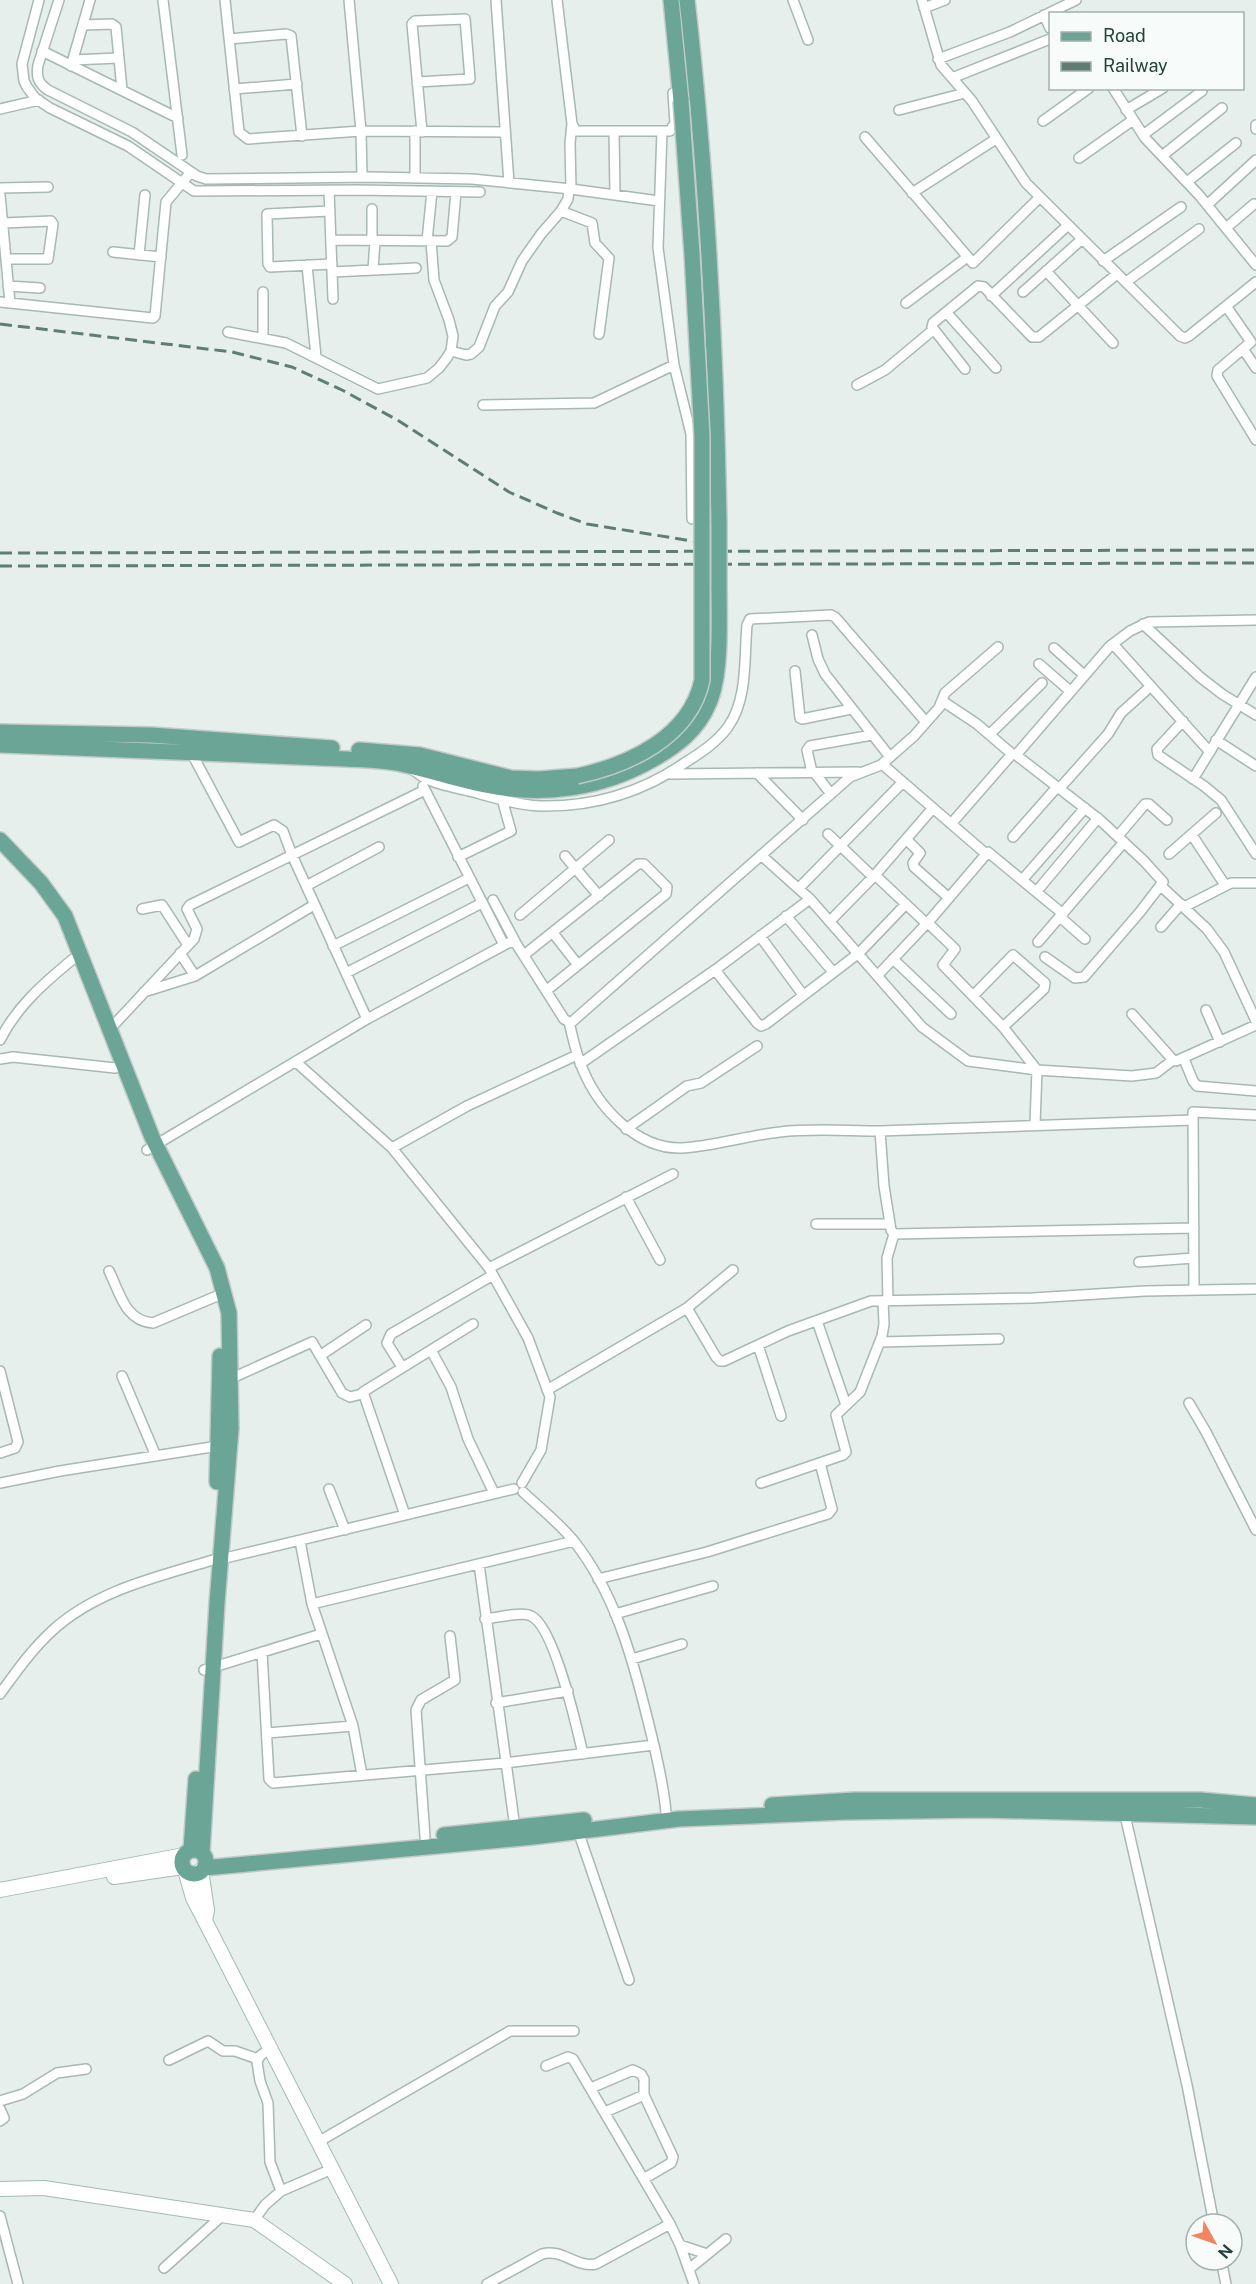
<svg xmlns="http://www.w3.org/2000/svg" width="1256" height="2284" font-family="'Public Sans',sans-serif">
	<rect width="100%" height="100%" fill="#e6efeb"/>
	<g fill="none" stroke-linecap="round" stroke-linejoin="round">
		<defs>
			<path id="street" d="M39,0L22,64L24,81L27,87L35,98L50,108L128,146L194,191L357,190L480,192
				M59,0L38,65C36,77 38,83 48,90L132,132L197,176L206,179L369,177L472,179L571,189L659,201
				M163,0L182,155
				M225,0L239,132L248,139L361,131L505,132
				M349,0L361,131L362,177
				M496,0L509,183
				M557,0L572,124L576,131H670L675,123L673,93
				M793,0L808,40
				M922,0L941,65L972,101L1026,183L1180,336L1185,338L1189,336L1256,282
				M924,8L945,0
				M1044,15L1050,28
				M83,25L112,24L116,27L122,90
				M229,39L286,34L291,36L302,136
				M42,51L178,118
				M938,59L1010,32L1076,0
				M73,60L118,58
				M71,66L90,0
				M952,78L1050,39
				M417,82L470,79L465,19L415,21L412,24L422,132
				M1113,88L1145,138L1199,195L1256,265
				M234,89L297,84
				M0,109L39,100
				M899,110L965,93
				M1126,110L1163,88
				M1043,121L1089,88
				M1256,125V129
				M415,131V178
				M662,131L658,248L674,365L691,434L692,519
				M614,132L615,195
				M1143,135L1202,91
				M865,137L973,263L1039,198
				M1162,156L1222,108
				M1079,158L1133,120
				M1187,182L1236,143
				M0,188L48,187
				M571,189L570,143L572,124
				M329,190L333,299
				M912,193L996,139
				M0,195L10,303
				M1207,205L1256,160
				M330,211L267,214L268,264L270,267L332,264
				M561,211L592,223L595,243L609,258L599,334
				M3,223L51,221L53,224L48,259H6
				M1226,228L1254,204
				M331,240L447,241L452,237L456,192
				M372,240V209
				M427,241L432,191
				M113,252L161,257
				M139,255L145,195
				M1103,261L1181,207
				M307,265L316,357
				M373,270L375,240
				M1046,271L1113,343
				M332,272L416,268
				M1126,282L1199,229
				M8,286L40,288
				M1023,292L1081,240
				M991,296L1067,226
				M0,302L153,318L155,316L166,202L191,172
				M906,303L966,258
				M1226,306L1251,342L1218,370L1217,376L1256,440
				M946,312L996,368
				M228,332L286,343L378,389L427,378L439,368L446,359L451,351L453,336L449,320L434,280L431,241
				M263,338V292
				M1243,349L1256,368
				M451,351L466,355L471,354L479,347L495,306L508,292L522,261L541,234L561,211L568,199L569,188
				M965,369L932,327L933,323L978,286L984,287L1032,337H1039L1117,274
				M857,385L885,370L933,330
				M483,405L594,403L674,365
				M1143,624L1200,677L1222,694L1256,715
				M812,635L818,659L825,674L890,757
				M1113,644L1209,751
				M1054,648L1084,675
				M1039,664L1070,691
				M795,671L800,718L802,719L851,709
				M940,705L945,693L998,647
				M1183,721L1157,749L1158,755L1204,786L1221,800L1256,854
				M990,734L1042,683
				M1216,740L1256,766
				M191,752L239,842L274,825L283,831L292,855L367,1019
				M1016,755L1100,820L1144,861L1163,882L1140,912L1084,977L1075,978L1045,957
				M882,764L985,853
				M411,768C429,785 450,786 473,792C495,798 518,805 540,806C594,807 643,792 686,762C702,752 717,742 728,727C748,699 744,658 747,625L750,619L831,615L835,617L926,722
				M812,772L807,750L810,746L872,735
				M814,772L831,794
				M757,773L803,820
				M671,774L858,772
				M1193,779L1256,677
				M423,786L504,945
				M1059,789L1108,734L1121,713L1151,686
				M951,824L1012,754
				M828,834L873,877
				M1192,835L1225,885
				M1118,836L1145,804H1149L1167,820
				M1013,837L1057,787
				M906,839L920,853L913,863L914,867L949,898
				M1169,854L1216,813
				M761,855L810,899L922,1027L968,1061L1037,1070L1132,1076L1156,1073L1173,1060
				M565,856L599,896
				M458,857L511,831L502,799
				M875,875L927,924
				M1023,879L1085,808
				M306,886L379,847
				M1161,886L1207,929L1224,952L1256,1021
				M799,888L903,782
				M1037,891L1098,818
				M493,900L517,945
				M1184,907L1231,883H1256
				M142,909L162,905L188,945
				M520,915L609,840
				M786,916L833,972
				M1060,917L1085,939
				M830,921L875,875L933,808
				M928,923L955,949L943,965L1003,1027L1037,1070L1035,1124
				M1161,927L1181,904
				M553,933L578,965
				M760,936L803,995
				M1038,942L1124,842
				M333,946L469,878
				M180,953L195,976
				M524,955L638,864H644L667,887L666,894L547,990
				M893,959L951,1014
				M715,970L757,1023L761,1026L766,1024L859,953L906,904
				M346,973L482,903
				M878,975L930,920L988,852L1063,914
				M144,992L195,976L314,905
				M973,996L1013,955L1045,983L1044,989L1003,1027
				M1206,1010L1220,1042
				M1132,1014L1173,1060L1176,1061L1256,1025
				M569,1022C573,1038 576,1055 583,1070C599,1108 637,1149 681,1148C711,1147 749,1135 780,1132C813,1128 847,1131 880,1131L884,1186L891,1230L894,1234L1194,1228
				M110,1029L194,939L197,929L187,909L190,905L425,790
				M0,1040C17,1006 44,983 73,959
				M0,1059L13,1057L115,1068
				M1184,1059L1193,1081L1197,1086L1256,1091
				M296,1062L392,1148L489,1268L528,1338L550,1397L541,1450L522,1483
				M580,1064L715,970L810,899
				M626,1129L687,1086L701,1083L757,1046
				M880,1131L1193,1120
				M392,1148L467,1106L577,1055
				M147,1150L367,1019L508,943L514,942L517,945L564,1019L569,1022L573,1021L850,777L881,765L914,736L944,702L977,724L1012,754L1016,755L1110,646L1130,631L1149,622L1256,620
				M626,1197L660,1260
				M816,1224H890
				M1139,1262L1194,1258
				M489,1268L673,1174
				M109,1271C120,1293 125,1321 153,1323L217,1296
				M1194,1290L1193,1112L1256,1115
				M888,1301L887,1258L894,1234
				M687,1308L716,1357L720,1361H724L788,1331L871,1301L1033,1298L1145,1291L1256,1289
				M817,1321L846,1405
				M880,1342L999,1339
				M758,1345L781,1416
				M431,1350L451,1387L468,1439L494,1493
				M321,1355L366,1325
				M402,1367L387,1343L391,1334L493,1275
				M0,1371L18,1442L15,1448L0,1453
				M122,1376L156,1456
				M230,1379L312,1342L342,1393L350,1397L362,1394
				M547,1390L687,1308L733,1270
				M1189,1403L1206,1432L1256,1530
				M0,1483L60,1471L218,1446
				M761,1483L843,1455L846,1452L836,1415L860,1392L882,1336L884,1324L883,1301
				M329,1489L345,1530
				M523,1492C540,1508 558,1522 573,1540C614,1591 632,1656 647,1717C655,1748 663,1780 666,1812
				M405,1515L363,1392L473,1324
				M300,1541L312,1604L353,1726L362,1775
				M221,1559L514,1489
				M479,1564L515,1828
				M598,1579L707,1552L828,1514L832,1509L820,1463
				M312,1604L574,1541
				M615,1614L713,1586
				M485,1619C495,1618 523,1611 531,1616C554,1626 577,1728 583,1754
				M262,1652L269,1779L273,1783L505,1763L654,1745
				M632,1659L682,1644
				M204,1670L321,1634
				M0,1694C16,1672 32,1649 53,1630C97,1590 157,1577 213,1560
				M496,1703L568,1691
				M267,1733L353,1726
				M1124,1811L1187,2085L1214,2224
				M578,1831L629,1980
				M425,1837L416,1710L421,1700L455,1680L450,1636
				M270,2048L260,2056L257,2062L260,2081L268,2103L270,2162L281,2191
				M169,2060L208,2041L223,2051H235L258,2059
				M546,2066L568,2057L573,2059L670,2224L680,2245L694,2284
				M591,2088L633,2070L641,2074L644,2079V2095L673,2157L671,2163L645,2178
				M0,2101L23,2094L57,2073L86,2069
				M0,2109L4,2118L0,2121
				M605,2112L644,2095
				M318,2142L510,2031H574
				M0,2216L18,2284
				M254,2220L265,2205L281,2191L332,2169
				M680,2245L707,2254
				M1221,2260L1226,2284
				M164,2268L223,2215
				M689,2269L726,2239
				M487,2284L542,2254C562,2248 576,2268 596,2264L670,2224"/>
			<path id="secondary" d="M185,1870L193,1898L205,1921L391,2284
				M201,1870L207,1910L205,1921
				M114,1877L183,1867
				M0,1890L184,1855
				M0,2189L44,2188L254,2220L345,2284"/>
			<path id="primary" d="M671,0L681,101
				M687,0C707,174 716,348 719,523
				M0,732L151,735L332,748
				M0,745L346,759C364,760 383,760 401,764C429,770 456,779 485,785C543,797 601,789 652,760C677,746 698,730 709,703C722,673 719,619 719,586
				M359,750L420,755L511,778L539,779L577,776
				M0,840L41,883L65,916L152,1137L217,1268L229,1313L231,1429L217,1603L202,1853
				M217,1482L220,1356
				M772,1805L855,1800H1200L1256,1805
				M444,1835L584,1820
				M191,1850L196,1779
				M182 1862a12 12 0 1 1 24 0a12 12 0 1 1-24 0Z
				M204,1868L533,1837L679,1819L847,1812L983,1810L1256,1817"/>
		</defs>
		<use href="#street" stroke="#a8b8b2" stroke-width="12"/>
		<use href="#secondary" stroke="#a4bbb3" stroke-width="16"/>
		<use href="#primary" stroke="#c2cac8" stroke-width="18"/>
		<use href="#street" stroke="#fff" stroke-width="9"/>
		<use href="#secondary" stroke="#fff" stroke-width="14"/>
		<use href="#primary" stroke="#6aa596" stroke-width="15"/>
		<path stroke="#5f7d75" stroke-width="3" stroke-dasharray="12 6" stroke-linecap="butt" d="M0,324L232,352L292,367L344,391L399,421L509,492L557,513L587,524L723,546
			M0,553L1256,550
			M0,566L1256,563"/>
		<defs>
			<path id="primary-bridge" d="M719,586V523
				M577,776C629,765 690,737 702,680V437L692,254L681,101"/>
		</defs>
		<use href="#primary-bridge" stroke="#c2cac8" stroke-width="18" stroke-linecap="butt"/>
		<use href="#primary-bridge" stroke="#6aa596" stroke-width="15"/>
	</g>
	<rect x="1049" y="12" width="195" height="78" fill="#f7fbf9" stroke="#a3b1ad" stroke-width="1.5"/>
	<rect x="1061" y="32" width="30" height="9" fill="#6aa596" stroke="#a3b1ad" stroke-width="1.5"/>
	<text x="1103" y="42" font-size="18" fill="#24423a">Road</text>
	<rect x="1061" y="62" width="30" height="9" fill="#5f7d75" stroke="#a3b1ad" stroke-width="1.5"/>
	<text x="1103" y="72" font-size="18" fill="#24423a">Railway</text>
	<g transform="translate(1214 2242) rotate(130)"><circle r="28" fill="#f7fbf9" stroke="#a3b1ad" stroke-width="1.5"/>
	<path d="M0-4.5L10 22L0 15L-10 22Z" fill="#f4845f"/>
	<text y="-9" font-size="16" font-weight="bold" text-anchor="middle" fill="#24423a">N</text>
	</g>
</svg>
